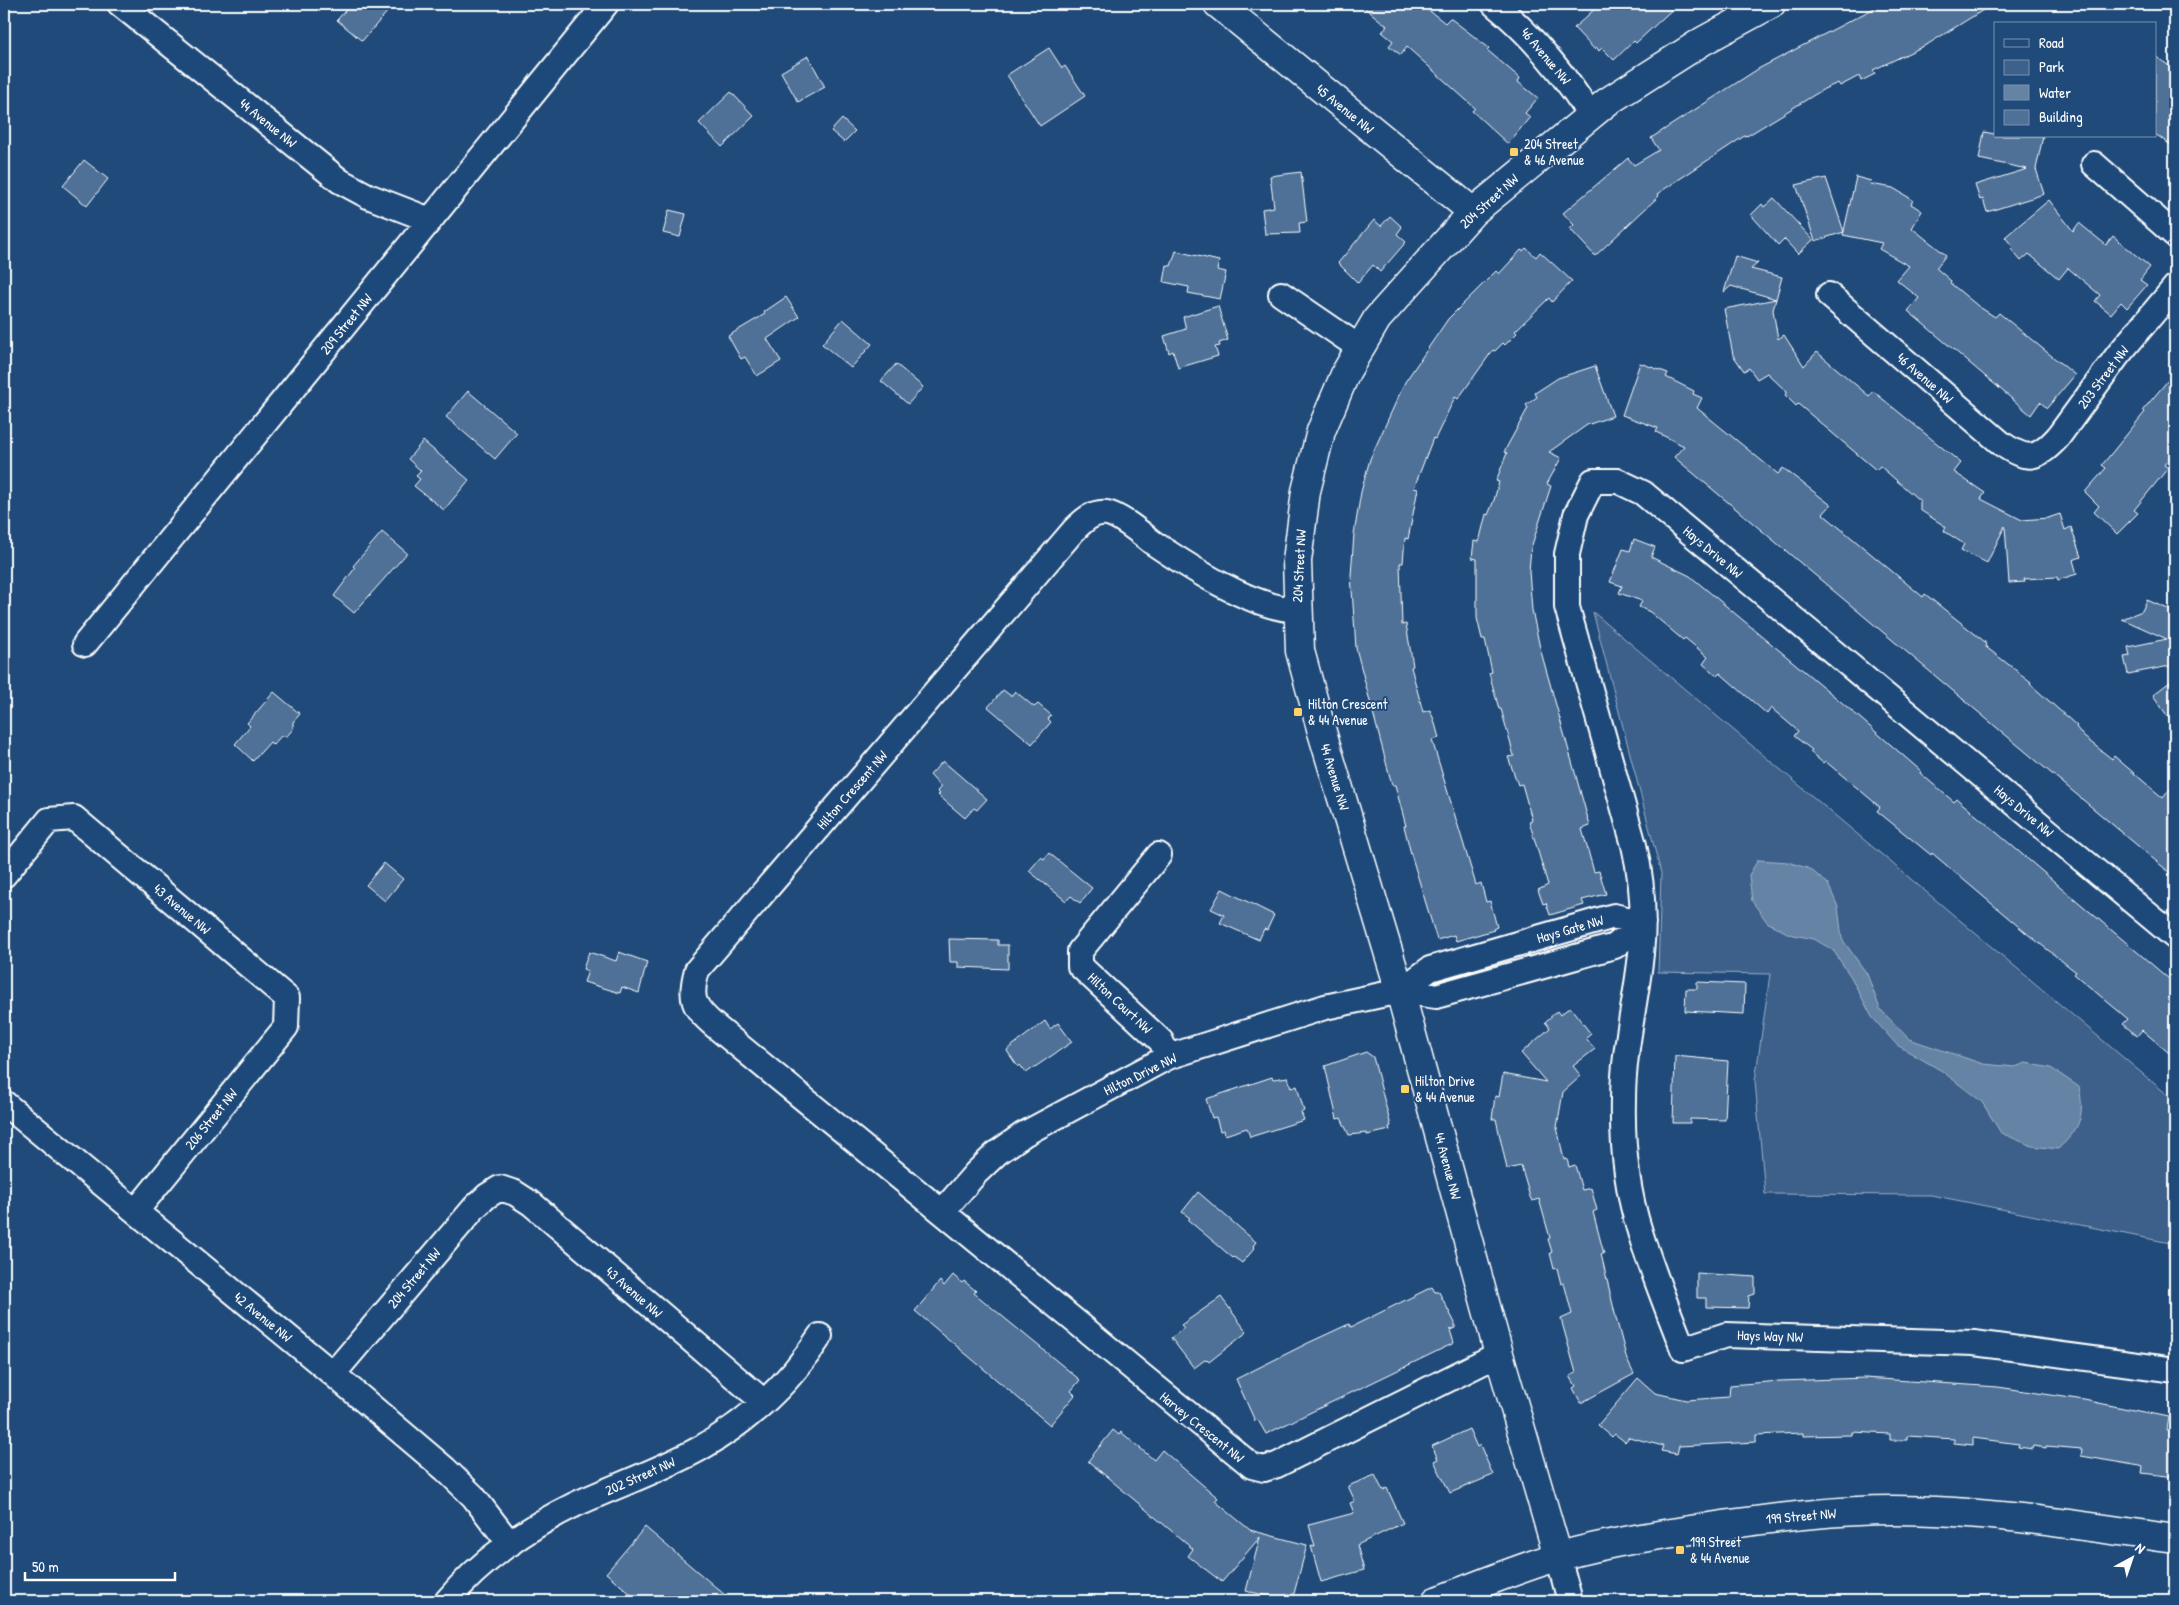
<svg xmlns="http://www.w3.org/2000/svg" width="2179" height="1605" font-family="'Patrick Hand',sans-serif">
	<rect width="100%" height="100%" fill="#1f4a7a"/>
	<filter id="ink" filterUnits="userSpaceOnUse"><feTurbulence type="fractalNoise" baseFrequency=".02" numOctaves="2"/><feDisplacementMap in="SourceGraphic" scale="10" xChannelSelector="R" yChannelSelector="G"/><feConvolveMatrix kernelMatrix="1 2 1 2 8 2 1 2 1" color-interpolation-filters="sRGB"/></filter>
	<g filter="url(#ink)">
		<path fill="#3c618b" stroke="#9eb0c5" d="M1593,612L2175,1101V1244L1931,1195L1765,1194L1755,1081L1770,974L1658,972L1661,873Z"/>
		<path fill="#6583a4" stroke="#a3b5c8" d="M1758,860L1788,862L1810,869L1828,884L1838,907L1842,939L1867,974L1880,1009L1909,1039L1983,1064L2015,1067L2026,1063L2051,1068L2079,1087C2085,1116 2080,1129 2058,1149L2032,1146L2001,1133L1982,1102L1942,1071L1897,1045L1872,1017L1851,977L1833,950L1814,939L1789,934L1767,922L1752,901L1749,875Z"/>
		<path fill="#507197" stroke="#fff" d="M351,4H394L362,41L337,20Z
			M1360,4H1421L1445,23L1450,18L1489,48L1487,50L1520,78L1518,82L1538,98L1525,113L1530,117L1508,144L1472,111L1475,108L1407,47L1401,55L1389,46L1393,41L1382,32L1387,26Z
			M1600,4H1678L1636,43L1634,41L1614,60L1602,48L1599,51L1597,48L1595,50L1574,28Z
			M1882,4H1993L1928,44L1873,70L1875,74L1861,81L1859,76L1840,86L1838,83L1824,89L1747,136L1746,135L1657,194L1659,196L1595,256L1570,229L1574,225L1563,213L1628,158L1634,165L1659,150L1651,138L1758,69Z
			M1049,48L1062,68L1065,66L1085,96L1040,126L1007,75Z
			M808,56L825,87L798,102L781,72Z
			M2155,56L2175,70V148L2155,134Z
			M731,92L754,116L722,147L699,123Z
			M842,119L855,131L844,142L831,131Z
			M1984,132L1995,134V136H2043L2036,169L2044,194L1987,212L1983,199L1980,200L1975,185L2027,169L1979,159Z
			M84,160L108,179L87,206L63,186Z
			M1301,172L1307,222L1299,223L1300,233L1265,234L1262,209L1274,207L1270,176Z
			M1856,177L1871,181L1870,184L1893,188L1913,200L1911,204L1922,211L1912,228L1946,255L1936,268L1951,281L1950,283L1978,306L1995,317L1999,313L2075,375L2047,408L2040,402L2031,415L1908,311L1919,298L1897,280L1909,266L1879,249L1882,243L1843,235Z
			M1826,178L1844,232L1815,241L1796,185Z
			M1774,198L1813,240L1798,254L1784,239L1778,245L1751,215L1762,204L1764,207Z
			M2049,200L2073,231L2079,223L2106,245L2113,236L2150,267L2140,280L2147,285L2127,308L2121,302L2111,314L2095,301L2100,295L2068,268L2059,279L2029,254L2021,261L2011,249L2013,247L2005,237Z
			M669,210L686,214L680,237L663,233Z
			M1390,216L1402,227L1397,234L1406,242L1380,272L1373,265L1358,283L1338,263L1374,220L1381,226Z
			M1526,248L1536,257L1540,252L1572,281L1552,302L1549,298L1515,331L1517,333L1505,345L1503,343L1495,351L1493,350L1458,399L1455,397L1435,439L1433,438L1414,488L1418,489L1408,539L1405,538L1403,563H1400L1402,625L1406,624L1413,666L1411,667L1423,712L1430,710L1434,720L1439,738L1432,740L1476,885L1481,883L1486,902L1490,901L1497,927L1493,929L1494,930L1456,941L1454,935L1437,940L1411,854L1404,826H1406L1395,785H1392L1356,648L1351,575L1354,534L1361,492L1370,459L1405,382L1448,319L1496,271L1499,274L1521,250L1523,251Z
			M1176,251L1219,261L1217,270L1226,272L1220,299L1188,293L1189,287L1164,282L1167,265L1171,266Z
			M1735,256L1758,263L1751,269L1782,277L1773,310L1778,339L1784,335L1804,366L1817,352L1869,396L1873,391L1961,463L1954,472L1985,493L1981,499L2022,520L2048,518L2060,514L2065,530L2071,527L2081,557L2073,560L2077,574L2058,580L2057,577L2024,579L2025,582L2009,583L2005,526L1987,563L1961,550L1964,544L1944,531L1946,527L1920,510V501L1880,466L1876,470L1798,404L1796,406L1785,395L1787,392L1767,373L1757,379L1749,368L1744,371L1733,355L1724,309L1776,299L1731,286L1724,292Z
			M786,297L799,317L767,339L781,361L757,376L745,357L741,359L728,336L765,314L764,312Z
			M1218,306L1228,340L1219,343L1220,346L1215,347L1218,356L1178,368L1173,351L1169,353L1164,336L1186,329L1183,317Z
			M843,319L872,344L851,368L822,344Z
			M1640,363L1668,373L1666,377L1694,391L1693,394L1702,398L1697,408L1778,474L1783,468L1831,505L1823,514L1923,597L1925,594L1985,642L1986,647L2031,682L2030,684L2077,726L2076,727L2084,737L2112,759L2114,756L2163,798L2175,783V877L1674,457L1684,446L1656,432L1658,428L1622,415Z
			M896,364L923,387L908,404L881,381Z
			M1595,366L1613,416L1587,425L1549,452L1561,458L1547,484L1551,486L1531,548L1529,571L1532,610L1540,648L1590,826L1582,829L1594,872L1599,871L1606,894L1582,900L1584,905L1550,915L1546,903L1543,904L1538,890L1548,885L1529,821L1532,820L1522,784L1518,785L1508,757L1514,756L1501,709H1499L1489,673L1492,672L1485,639H1482L1477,618V559L1472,558L1474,541L1479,542L1486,514L1488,515L1494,500L1499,482L1496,481L1507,453L1504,452L1528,408L1526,405L1537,397L1535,393L1558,378Z
			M2175,372V451L2164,465L2168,468L2134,510L2138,513L2117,534L2094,512L2099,506L2085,492L2106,468L2102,465L2145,412L2143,410Z
			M468,391L517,433L495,459L446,417Z
			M423,441L469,480L444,510L414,486L420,479L416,476L421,471L408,459Z
			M382,532L407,553L354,613L334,596L355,568L353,566Z
			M1634,539L1655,547L1651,557L1690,576L1846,706L1921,771L1920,773L1954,802L1957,799L2175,984V1058L2142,1030L2137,1036L2123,1024L2128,1019L2074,974L2076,972L2025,932L1932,853L1931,855L1877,811L1880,807L1825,761L1823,763L1810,752L1812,750L1794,736L1798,731L1771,708L1767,714L1720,673L1717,676L1703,664L1708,657L1685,638L1683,640L1650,612L1639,607L1642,601L1619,593L1622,586L1610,582L1623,549L1630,551Z
			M2147,600L2175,612V665L2128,674L2124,657L2130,656L2128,647L2167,639L2122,619L2142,611Z
			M2175,678V727L2153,695Z
			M1003,690L1011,696L1015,691L1034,707L1038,704L1051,715L1048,719L1051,722L1032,744L988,707Z
			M274,692L300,714L293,722V729L287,736H281L273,745L270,742L253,761L235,744L250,726L247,723Z
			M943,761L987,799L977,810L974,808L965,818L938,795L940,794L937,791L941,787L930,775Z
			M1049,853L1092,888L1080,903L1071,896L1066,901L1029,871L1041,857L1044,859Z
			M384,863L403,879L385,901L366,885Z
			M1222,889L1274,915L1267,930L1264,929L1259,940L1220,923L1224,915L1211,909Z
			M949,939L998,940V945H1008V969L958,967V962H950Z
			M589,952L616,961L619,952L647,962L639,993L622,987L620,993L584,982L588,971L583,969Z
			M1697,982L1745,984L1744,1014L1685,1011L1686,989H1697Z
			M1570,1007L1591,1034L1586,1038L1595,1049L1573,1066L1581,1076L1563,1092L1557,1127L1564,1160L1567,1159L1569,1167L1575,1165L1582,1190L1591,1188L1597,1210L1593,1212L1604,1254H1601L1616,1318L1627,1360L1634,1374L1581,1403L1573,1388L1576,1386L1570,1376L1576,1373L1561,1319L1572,1314L1564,1283L1561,1284L1557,1268L1554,1269L1550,1253L1552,1252L1548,1239L1550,1238L1539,1199L1532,1201L1530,1197L1521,1166L1507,1169L1496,1119H1492L1495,1096L1499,1097L1503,1074L1546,1082L1521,1053L1550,1028L1545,1022L1557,1011L1560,1015Z
			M1045,1021L1050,1029L1058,1023L1072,1042L1026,1073L1020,1065L1018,1067L1007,1051L1008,1049Z
			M1366,1052L1373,1057L1391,1126L1389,1127L1390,1130L1367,1135V1133L1349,1135L1341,1118L1337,1119L1325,1066Z
			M1675,1056L1728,1061L1725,1120L1690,1119V1123H1673Z
			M1272,1077L1273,1079L1288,1077L1291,1088L1297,1086L1304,1111L1301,1112L1304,1120L1250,1137L1247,1128L1225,1135L1224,1130L1220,1131L1216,1117L1212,1118L1206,1099Z
			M1198,1192L1256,1242L1253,1246L1255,1248L1242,1263L1234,1257L1233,1258L1188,1220L1190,1218L1182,1212Z
			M1697,1273L1755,1277V1294L1749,1296L1748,1308L1706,1307V1298H1697Z
			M953,1275L962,1283L964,1281L976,1291L974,1293L1080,1380L1071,1391L1075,1395L1050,1425L915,1311L940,1281L944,1286Z
			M1432,1287L1435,1292H1439L1455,1323V1328L1450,1330L1454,1343L1266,1434L1258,1420L1255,1421L1236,1379L1308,1343L1349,1324L1351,1327Z
			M1221,1297L1247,1332L1209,1362L1206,1359L1194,1368L1171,1338L1184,1328L1181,1325Z
			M1638,1378L1655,1393L1686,1400L1729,1397L1730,1385L1780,1381L1865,1378L1998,1387L2084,1400L2168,1417L2166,1430H2171L2170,1436L2175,1437V1477L2142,1473L2143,1467L2140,1466L2081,1456L2082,1449L2046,1446V1448L2034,1446L2033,1449L2018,1447L2019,1444L1973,1438V1445L1954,1443V1439L1908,1436V1440H1890V1434L1852,1432V1435L1803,1436V1433L1756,1435V1442L1679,1446L1677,1454L1661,1451L1663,1446L1629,1437L1625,1442L1615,1434L1612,1437L1598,1425Z
			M1469,1429L1477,1447L1480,1445L1493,1475L1450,1493L1434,1461L1438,1459L1432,1446Z
			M1113,1430L1119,1435L1121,1432L1154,1460L1162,1450L1218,1498L1215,1501L1250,1530L1307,1545L1292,1601L1246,1591L1260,1537L1222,1582L1188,1556L1193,1549L1088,1461Z
			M1375,1475L1381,1487L1383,1490L1387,1488L1403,1523L1357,1545L1364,1570L1321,1582L1311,1546L1315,1547L1309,1525L1354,1513L1350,1503L1355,1501L1348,1486Z
			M645,1527L732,1601H639L606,1573Z"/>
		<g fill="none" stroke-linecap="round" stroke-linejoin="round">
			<defs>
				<path id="minor" d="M120,4L340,181L368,196L430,220
					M1494,4C1533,36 1563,72 1590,115
					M2094,164L2175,235
					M1281,294L1360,348
					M1829,295L2002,444C2027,461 2037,460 2058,437L2118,355L2175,287
					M1297,610C1252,608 1189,567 1152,542C1142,534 1119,515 1107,513C1093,511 1083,521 1074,530L697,970C689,999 693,1007 715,1026L1252,1466L1264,1469L1277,1465L1499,1354
					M85,644L606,4
					M1159,855L1080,951V966L1161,1041L1168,1057
					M4,875L49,820L74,818L287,998L286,1027L136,1211
					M2175,937L1643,493L1618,481H1593L1576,515L1567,554V607L1634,845C1642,880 1645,917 1641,954C1636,1003 1623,1051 1623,1100C1622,1143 1627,1191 1640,1232C1652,1271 1668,1310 1683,1349L1726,1335L1974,1343L2175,1370
					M1400,991L1430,969L1614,916L1643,923
					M4,1103L333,1374L445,1469L473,1496L510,1544
					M942,1212L976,1173L997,1153L1024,1134L1168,1057L1325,1007L1400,991L1436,996L1615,946L1643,923
					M333,1374L475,1207L487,1196L500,1188L515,1193L532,1204L764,1402
					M1558,1556L1570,1601
					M447,1601C480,1561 527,1528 574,1505C615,1486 659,1471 699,1449C749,1421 789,1384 820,1336"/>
				<path id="tertiary" d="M1218,4L1473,212
					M1558,1556L1499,1354L1400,991L1322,732L1300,651L1297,561L1306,491L1321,431L1346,372L1377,319L1473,212L1607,102L1703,41L1771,4"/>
				<path id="secondary" d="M1436,1601C1477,1586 1518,1568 1560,1556C1611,1542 1664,1534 1716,1526C1776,1518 1833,1510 1893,1510C1987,1510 2082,1526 2175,1539"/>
			</defs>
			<use href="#minor" stroke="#fff" stroke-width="28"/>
			<use href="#tertiary" stroke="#fff" stroke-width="31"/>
			<use href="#secondary" stroke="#fff" stroke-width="31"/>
			<use href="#minor" stroke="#1f4a7a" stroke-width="24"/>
			<use href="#tertiary" stroke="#1f4a7a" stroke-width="28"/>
			<use href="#secondary" stroke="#1f4a7a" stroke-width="28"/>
		</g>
	</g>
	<g fill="#ffd166" stroke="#1f4a7a" stroke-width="2">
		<rect x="1509" y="147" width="10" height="10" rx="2.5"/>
		<rect x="1293" y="707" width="10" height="10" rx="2.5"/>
		<rect x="1400" y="1084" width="10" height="10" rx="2.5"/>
		<rect x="1675" y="1545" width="10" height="10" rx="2.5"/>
	</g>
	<g text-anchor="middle" stroke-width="4" stroke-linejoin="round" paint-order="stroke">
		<g font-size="14" fill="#fff" stroke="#1f4a7a">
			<text transform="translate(1546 56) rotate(50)" y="5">46 Avenue NW</text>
			<text transform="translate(1345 109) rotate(39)" y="5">45 Avenue NW</text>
			<text transform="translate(268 123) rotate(39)" y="5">44 Avenue NW</text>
			<text transform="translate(1489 201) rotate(-42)" y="5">204 Street NW</text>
			<text transform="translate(346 324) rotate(-51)" y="5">209 Street NW</text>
			<text transform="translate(2103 377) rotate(-53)" y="5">203 Street NW</text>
			<text transform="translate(1925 378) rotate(41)" y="5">46 Avenue NW</text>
			<text transform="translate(1713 552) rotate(40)" y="5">Hays Drive NW</text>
			<text transform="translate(1299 566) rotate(-87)" y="5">204 Street NW</text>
			<text transform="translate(1335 777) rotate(73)" y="5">44 Avenue NW</text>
			<text transform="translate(852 790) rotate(-49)" y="5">Hilton Crescent NW</text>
			<text transform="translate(2024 811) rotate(40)" y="5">Hays Drive NW</text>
			<text transform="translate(182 909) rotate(40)" y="5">43 Avenue NW</text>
			<text transform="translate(1570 929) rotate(-16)" y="5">Hays Gate NW</text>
			<text transform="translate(1120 1003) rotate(43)" y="5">Hilton Court NW</text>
			<text transform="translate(1140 1074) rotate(-26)" y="5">Hilton Drive NW</text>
			<text transform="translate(211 1119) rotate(-51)" y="5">206 Street NW</text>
			<text transform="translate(1448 1166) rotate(75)" y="5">44 Avenue NW</text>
			<text transform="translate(414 1278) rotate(-50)" y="5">204 Street NW</text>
			<text transform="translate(634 1292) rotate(41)" y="5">43 Avenue NW</text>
			<text transform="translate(263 1317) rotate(39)" y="5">42 Avenue NW</text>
			<text transform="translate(1770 1336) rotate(2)" y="5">Hays Way NW</text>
			<text transform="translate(1202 1427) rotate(39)" y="5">Harvey Crescent NW</text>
			<text transform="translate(640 1476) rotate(-24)" y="5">202 Street NW</text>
			<text transform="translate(1801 1516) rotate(-5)" y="5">199 Street NW</text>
		</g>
		<g font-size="14" fill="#fff" stroke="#1f4a7a" text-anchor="start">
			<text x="1524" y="149">204 Street<tspan x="1524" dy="16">&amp; 46 Avenue</tspan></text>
			<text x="1308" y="709">Hilton Crescent<tspan x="1308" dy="16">&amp; 44 Avenue</tspan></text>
			<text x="1415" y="1086">Hilton Drive<tspan x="1415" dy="16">&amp; 44 Avenue</tspan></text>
			<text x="1690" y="1547">199 Street<tspan x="1690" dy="16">&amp; 44 Avenue</tspan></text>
		</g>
	</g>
	<rect width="2179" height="1605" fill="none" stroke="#1f4a7a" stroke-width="20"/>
	<rect x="10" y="10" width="2159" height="1585" fill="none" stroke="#fff" stroke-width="2" filter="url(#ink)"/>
	<rect x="1994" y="22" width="162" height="115" fill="#1f4a7a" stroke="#7992af"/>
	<rect x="2004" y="39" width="25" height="8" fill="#1f4a7a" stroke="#7992af"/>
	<text x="2039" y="48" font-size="15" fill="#ffffff">Road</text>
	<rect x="2004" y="60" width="25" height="15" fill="#3c618b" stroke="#7992af"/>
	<text x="2039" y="72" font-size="15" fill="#ffffff">Park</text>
	<rect x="2004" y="85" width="25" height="15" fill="#6583a4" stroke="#7992af"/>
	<text x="2039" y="98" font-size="15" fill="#ffffff">Water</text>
	<rect x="2004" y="110" width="25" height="15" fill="#507197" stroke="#7992af"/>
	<text x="2039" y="122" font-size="15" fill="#ffffff">Building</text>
	<g transform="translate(2132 1558) rotate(40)" stroke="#1f4a7a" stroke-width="4" paint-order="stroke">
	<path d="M0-4L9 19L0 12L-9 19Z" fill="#ffffff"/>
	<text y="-8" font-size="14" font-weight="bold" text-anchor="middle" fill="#ffffff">N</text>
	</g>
	<path d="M25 1572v8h150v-8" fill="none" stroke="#ffffff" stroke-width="2.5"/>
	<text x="32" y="1572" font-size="15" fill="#ffffff" stroke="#1f4a7a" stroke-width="4" paint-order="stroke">50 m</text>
</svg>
